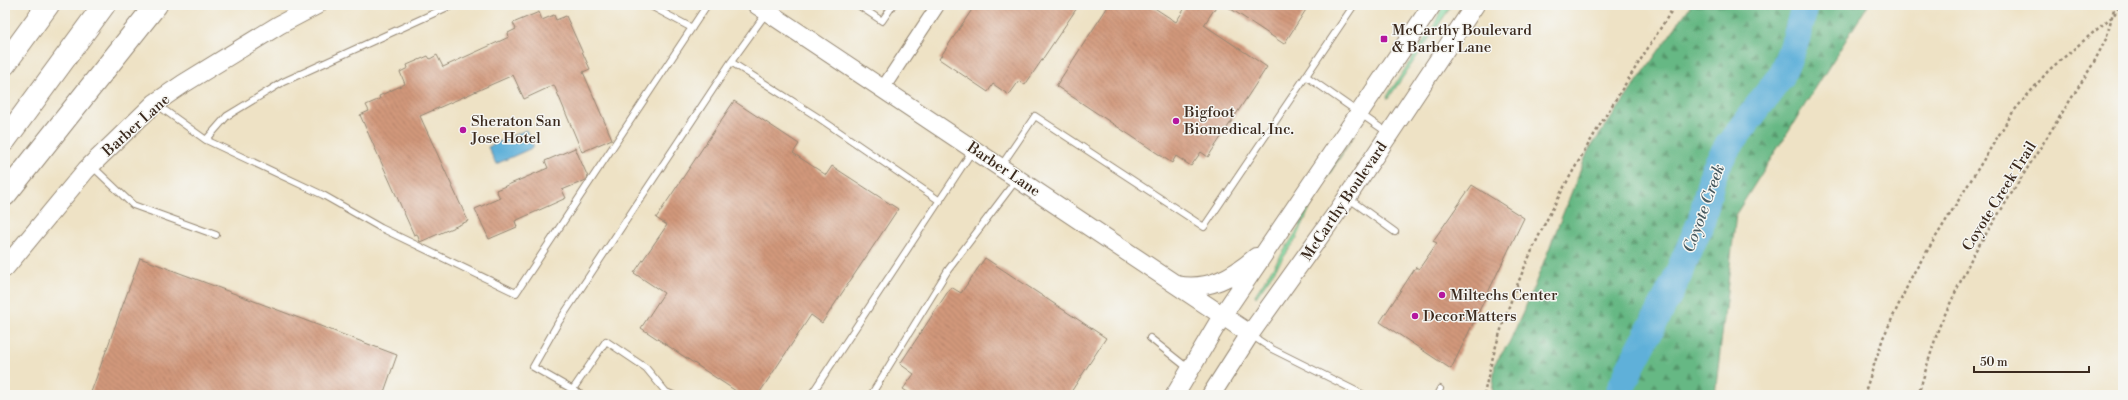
<svg xmlns="http://www.w3.org/2000/svg" width="2128" height="400" font-family="'Libre Bodoni',serif">
	<defs>
		<pattern id="grass-tufts" width="24" height="20" patternUnits="userSpaceOnUse"><rect width="24" height="20" fill="#7ed79d"/><path d="M3 7l-1-3M5 7V3M7 7l1-3M15 17l-1-3M17 17v-4M19 17l1-3" fill="none" stroke="#6eb987"/></pattern>
		<pattern id="forest-firs" width="22" height="20" patternUnits="userSpaceOnUse"><rect width="22" height="20" fill="#66b884"/><path d="M5 1l3.5 6h-7zM16 11l3.5 6h-7z" fill="#55966b"/></pattern>
		<pattern id="building-back-hatch" width="6" height="6" patternUnits="userSpaceOnUse"><rect width="6" height="6" fill="#d2987c"/><path d="M-1 5l2 2M0 0l6 6M5-1l2 2" fill="none" stroke="#ac7c65"/></pattern>
	</defs>
	<rect width="100%" height="100%" fill="#f6f6f2"/>
	<filter id="ink" filterUnits="userSpaceOnUse"><feTurbulence type="fractalNoise" baseFrequency=".025" numOctaves="2"/><feDisplacementMap in="SourceGraphic" scale="8" xChannelSelector="R" yChannelSelector="G"/><feConvolveMatrix kernelMatrix="1 2 1 2 8 2 1 2 1" color-interpolation-filters="sRGB"/></filter>
	<filter id="wash" filterUnits="userSpaceOnUse"><feTurbulence type="fractalNoise" baseFrequency=".012" numOctaves="4" result="noise"/><feDisplacementMap in="SourceGraphic" scale="16" xChannelSelector="R" yChannelSelector="G"/><feGaussianBlur stdDeviation="0.9" result="paint"/><feColorMatrix in="noise" values="0 0 0 0 0 0 0 0 0 0 0 0 0 0 0 0 0 1.4 0 .05"/><feComposite in="paint" operator="in"/></filter>
	<g filter="url(#wash)">
		<rect width="100%" height="100%" fill="#eee2c5"/>
		<path fill="url(#grass-tufts)" stroke="#5c805e" d="M1443,5H1452L1388,99L1387,97L1391,90L1434,26Z
			M1355,134L1314,198L1297,238L1256,297L1255,295L1299,228L1308,202Z"/>
		<path fill="url(#forest-firs)" stroke="#507151" d="M1691,5H1868L1736,214L1715,395H1492L1495,363L1509,343L1529,299L1588,151Z"/>
		<path fill="#5eb0d9" stroke="#4c6d7c" d="M526,130L534,147L496,164L488,147Z"/>
		<g fill="none" stroke-linecap="round" stroke-linejoin="round">
			<path stroke="#5eb0d9" stroke-width="28" d="M1618,395L1630,368L1673,286L1701,222L1712,177L1718,163L1726,149L1781,76L1796,39L1805,5"/>
		</g>
		<g id="blocks">
			<path fill="url(#building-back-hatch)" d="M975,5H1079L1025,85L1019,81L1009,95L993,84L988,92L939,59Z
				M1109,5H1150L1176,22L1187,5H1217L1204,25L1267,67L1208,157L1201,152L1191,166L1176,156L1172,163L1056,86Z
				M1225,5H1309L1284,44Z
				M539,12L542,20L554,15L556,20L566,16L590,69L583,72L612,139L582,152L554,85L524,99L513,75L420,116L468,221L420,242L417,234L414,235L360,115L369,111L366,105L380,99L379,96L405,84L400,72L408,68L407,65L428,56L430,59L437,55L443,67L509,37L508,33L516,29L513,23Z
				M734,101L799,144L793,153L826,175L832,166L898,209L822,323L811,315L758,395H742L641,328L664,293L634,273L667,225L656,218Z
				M575,148L588,177L586,180L562,190L566,198L515,221L517,227L489,239L475,209L500,198L496,190L548,168L545,161Z
				M1472,185L1524,218L1451,369L1380,322L1416,267L1419,269L1437,243L1433,241Z
				M140,258L397,355L383,395H90Z
				M985,258L1106,338L1069,395H912L903,389L914,374L900,364L951,287L961,293Z"/>
		</g>
	</g>
	<g filter="url(#ink)">
		<use href="#blocks" fill-opacity="0" stroke="#948672" stroke-width="1"/>
		<g fill="none" stroke-linecap="round" stroke-linejoin="round">
			<defs>
				<path id="lane" d="M649,5L692,28
					M858,5L882,21L893,5
					M731,62L819,118L940,201
					M1306,76L1388,133
					M156,104L206,140L227,116L283,82L452,5
					M206,140L323,195L381,228L516,293L707,5
					M1001,166L1035,116L1204,227L1354,5
					M93,167L133,205L216,235
					M1348,198L1395,232
					M1251,335L1272,349L1364,395
					M1150,338L1189,369
					M569,395L606,341L646,368L666,392L673,395
					M582,395L533,367L558,323L731,62L767,12
					M811,395L973,150
					M871,395L948,270L1017,179
					M1437,395L1440,389"/>
				<path id="street" d="M883,88L938,5"/>
				<path id="secondary" d="M757,5L1250,334
					M5,268L86,170L155,103L183,84L279,25L317,5
					M1177,285C1208,291 1233,277 1256,257
					M1175,395L1222,316L1432,5
					M1211,395L1250,334L1340,208L1475,5"/>
				<path id="highway" d="M5,64L48,5
					M5,140L104,5
					M5,195L156,5"/>
			</defs>
			<use href="#lane" stroke="#948672" stroke-width="8"/>
			<use href="#street" stroke="#948672" stroke-width="15"/>
			<use href="#secondary" stroke="#948672" stroke-width="20"/>
			<use href="#highway" stroke="#948672" stroke-width="24"/>
			<path stroke="#948672" stroke-width="2.5" stroke-dasharray="3 3" stroke-linecap="butt" d="M1484,395C1513,249 1598,129 1675,5
				M1864,395L1883,338L1913,274L2013,112L2049,70L2114,15L2120,5
				M1918,395L1939,327L1974,253L2093,64L2106,39L2115,5"/>
			<use href="#lane" stroke="#fff" stroke-width="6"/>
			<use href="#street" stroke="#fff" stroke-width="13"/>
			<use href="#secondary" stroke="#fff" stroke-width="18"/>
			<use href="#highway" stroke="#fff" stroke-width="22"/>
		</g>
	</g>
	<g fill="#b5179e" stroke="#f6f6f2" stroke-width="1.5">
		<rect x="1380" y="35" width="8" height="8" rx="2"/>
		<circle cx="1176" cy="121" r="4"/>
		<circle cx="463" cy="130" r="4"/>
		<circle cx="1442" cy="295" r="4"/>
		<circle cx="1415" cy="316" r="4"/>
	</g>
	<g text-anchor="middle" stroke-width="3" stroke-linejoin="round" paint-order="stroke">
		<g font-size="15" fill="#3b2a1e" stroke="#f6f6f2" text-anchor="start">
			<text x="1392" y="35">McCarthy Boulevard<tspan x="1392" dy="17">&amp; Barber Lane</tspan></text>
			<text x="1184" y="117">Bigfoot<tspan x="1184" dy="17">Biomedical, Inc.</tspan></text>
			<text x="471" y="126">Sheraton San<tspan x="471" dy="17">Jose Hotel</tspan></text>
			<text x="1450" y="300">Miltechs Center</text>
			<text x="1423" y="321">DecorMatters</text>
		</g>
		<g font-size="15" fill="#3b2a1e" stroke="#f6f6f2">
			<text transform="translate(136 125) rotate(-42)" y="5">Barber Lane</text>
			<text transform="translate(1004 169) rotate(34)" y="5">Barber Lane</text>
			<text transform="translate(1999 196) rotate(-58)" y="5">Coyote Creek Trail</text>
			<text transform="translate(1344 201) rotate(-56)" y="5">McCarthy Boulevard</text>
		</g>
		<g font-size="16" font-style="italic" fill="#47595f" stroke="#f6f6f2">
			<text transform="translate(1703 208) rotate(-70)" y="6">Coyote Creek</text>
		</g>
	</g>
	<rect width="2128" height="400" fill="none" stroke="#f6f6f2" stroke-width="20"/>
	<path d="M1974 366v6h115v-6" fill="none" stroke="#3b2a1e" stroke-width="2"/>
	<text x="1980" y="366" font-size="12" fill="#3b2a1e" stroke="#f6f6f2" stroke-width="3" paint-order="stroke">50 m</text>
</svg>
